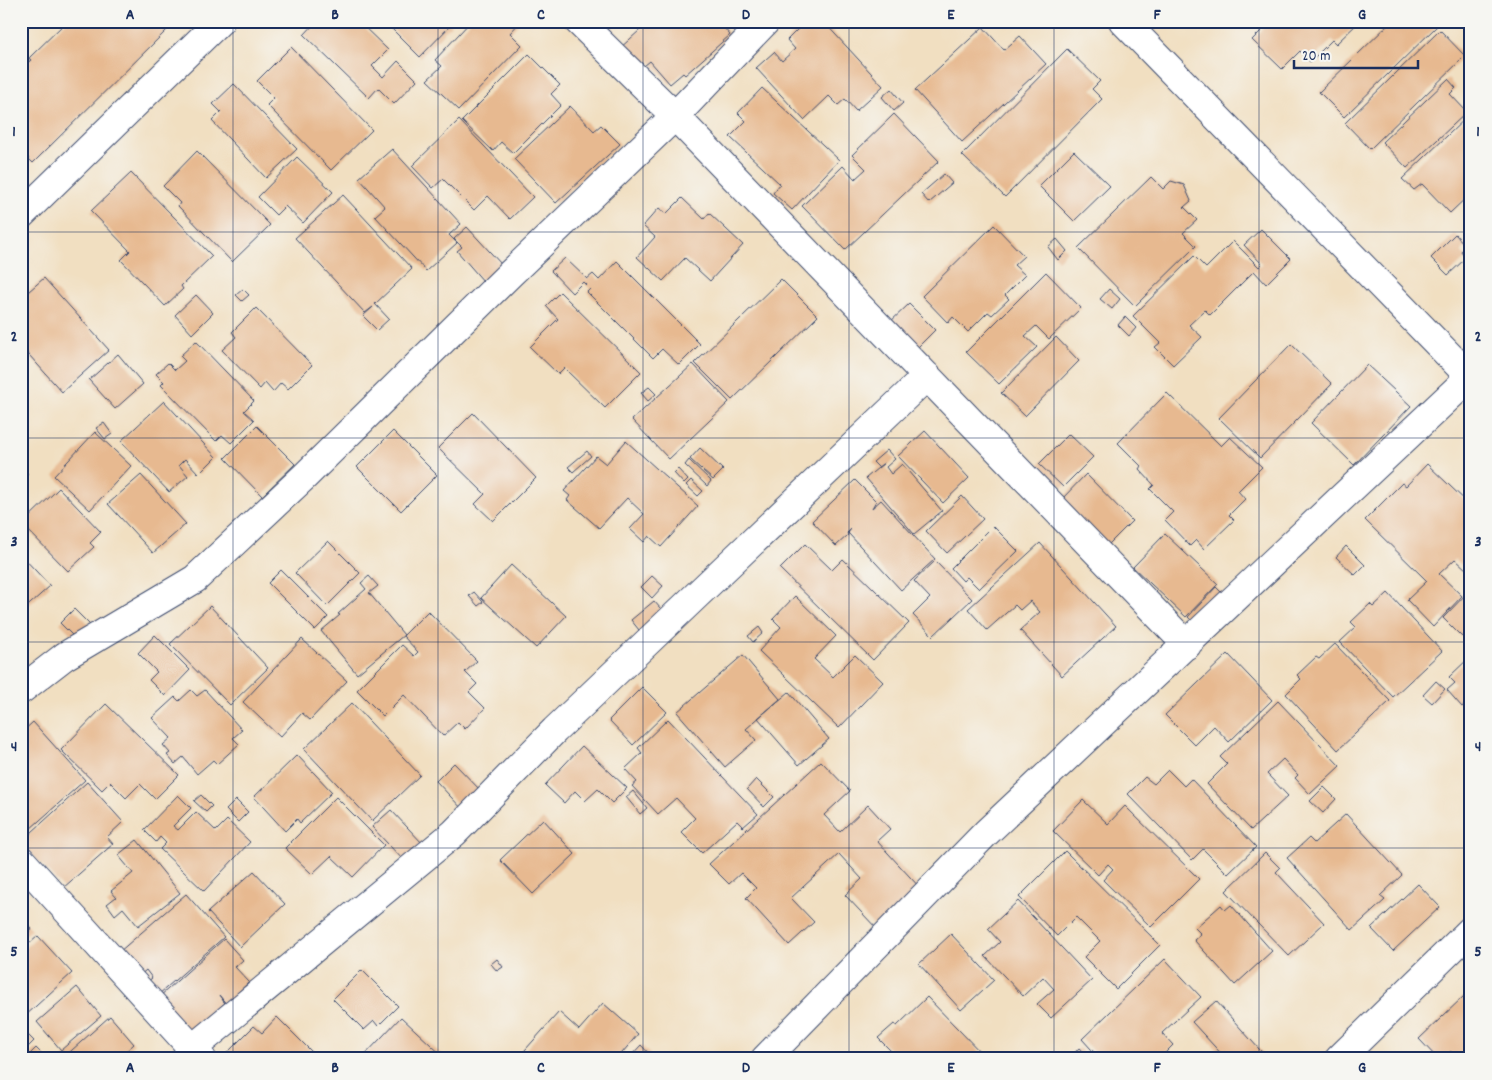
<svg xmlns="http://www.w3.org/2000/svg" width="1492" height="1080" font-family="Dekko,sans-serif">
	<rect width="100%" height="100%" fill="#f6f6f2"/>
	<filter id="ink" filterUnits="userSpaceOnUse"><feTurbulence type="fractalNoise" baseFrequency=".02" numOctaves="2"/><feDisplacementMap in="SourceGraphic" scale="10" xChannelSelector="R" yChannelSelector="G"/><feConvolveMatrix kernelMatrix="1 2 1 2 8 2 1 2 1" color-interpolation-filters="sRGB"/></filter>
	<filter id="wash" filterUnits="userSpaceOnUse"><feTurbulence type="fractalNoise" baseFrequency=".0096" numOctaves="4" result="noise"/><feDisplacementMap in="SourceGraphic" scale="20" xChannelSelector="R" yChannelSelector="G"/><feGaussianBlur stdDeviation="1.12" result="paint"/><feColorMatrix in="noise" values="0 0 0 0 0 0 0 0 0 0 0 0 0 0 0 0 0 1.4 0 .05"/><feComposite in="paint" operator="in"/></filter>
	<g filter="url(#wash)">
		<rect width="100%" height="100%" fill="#f1dfc1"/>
		<g id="blocks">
			<path fill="#e7b990" d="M67,21H176L33,163L21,151V69L31,60L29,58Z
				M317,21H358L388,50L372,66L383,77L398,61L417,80L394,104L378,88L369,98L304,35Z
				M384,21H447L451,25L420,57Z
				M471,21H521L510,33L522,45L459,110L427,80L442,66L435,60Z
				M650,21H718L730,35L685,75L683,73L670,84L650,61L638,71L619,49Z
				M726,21H744L735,30Z
				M806,21H823L883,86L856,111L845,99L838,105L829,96L804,120L756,68L774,52L782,61L795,49L787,40Z
				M1271,21H1360L1336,44L1332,40L1310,62L1300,51L1282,69L1252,40Z
				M1392,21H1434L1438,25L1344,117L1319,92Z
				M983,27L1004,50L1020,36L1046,64L962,142L915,90Z
				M1440,30L1465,56L1370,149L1345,123Z
				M291,47L372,130L331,170L267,105L274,98L257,81Z
				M1067,49L1100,81L1092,89L1102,99L1005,197L962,155Z
				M21,51L29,60L21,68Z
				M529,54L560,85L551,94L561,105L513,153L501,142L493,151L462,121Z
				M1448,79L1456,88L1450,94L1467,112L1407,168L1382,142Z
				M234,84L297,149L266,178L212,121L221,112L213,104Z
				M762,88L839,160L792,210L773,193L780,184L730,137L746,121L738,113Z
				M891,89L903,103L894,111L882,97Z
				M570,106L594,131L601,125L620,144L556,203L514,159Z
				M1471,113V193L1450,213L1422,184L1414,190L1402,179Z
				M894,114L939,161L845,250L802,206L843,166L855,179L866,169L852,155Z
				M459,120L533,197L510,219L488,196L474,210L443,179L433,188L412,166Z
				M392,149L461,224L449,235L457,243L426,271L375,216L385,207L359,178Z
				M197,151L270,225L232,262L178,206L180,203L163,186Z
				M1074,151L1110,186L1074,221L1039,186Z
				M297,157L333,192L303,223L285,206L276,215L258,197Z
				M131,173L212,256L181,286L183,289L165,306L121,260L130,251L91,211Z
				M944,174L952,183L929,203L921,194Z
				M1151,177L1163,189L1171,181L1184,185L1191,201L1184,207L1197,220L1183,233L1196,246L1135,306L1078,248Z
				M343,195L412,269L375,304L389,319L377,330L363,316L373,307L365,313L295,238Z
				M682,198L704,219L709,213L743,245L710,281L685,258L663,281L637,257L655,237L643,226L659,208L666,214Z
				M994,225L1024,256L1014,265L1025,275L1005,295L1009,299L992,315L988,312L968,332L953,317L948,323L922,296Z
				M467,227L502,265L484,282L457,251L462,247L454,239Z
				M1261,229L1291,259L1266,284L1254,271L1210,315L1205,310L1189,325L1202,337L1173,365L1155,347L1160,343L1133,316L1194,256L1206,268L1233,241L1259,267L1262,264L1244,245Z
				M1455,234L1466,246L1461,251L1466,258L1448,275L1431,258Z
				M1057,239L1067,251L1058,260L1048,247Z
				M565,258L587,279L593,274L599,280L617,261L700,344L679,365L662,349L653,358L587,292L590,289L583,282L572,293L551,271Z
				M1046,272L1081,308L1049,339L1036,326L1025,336L1037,347L999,384L966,352Z
				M44,278L109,350L62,392L21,346V298Z
				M781,279L818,316L732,400L695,363Z
				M243,289L249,295L242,301L236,295Z
				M1109,289L1120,299L1112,309L1100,299Z
				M560,292L641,372L605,408L564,368L558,374L530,347L558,319L546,306Z
				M196,295L213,313L192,334L175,315Z
				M909,304L935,330L915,350L888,324Z
				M256,308L312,365L288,389L281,383L273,392L265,383L260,389L222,350L236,337L232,332Z
				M1125,317L1136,328L1129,336L1118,325Z
				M1056,337L1079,361L1025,416L1001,393Z
				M196,341L254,401L244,411L254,420L231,443L222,435L216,441L161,385L164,382L156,374L168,363L175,370L185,361L180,356Z
				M1291,344L1332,384L1260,458L1219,418Z
				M118,354L143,384L115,409L89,380Z
				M693,364L729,402L669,459L632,420Z
				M1367,365L1411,406L1354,465L1311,423Z
				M649,387L656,394L648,401L641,393Z
				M1167,393L1221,446L1230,437L1262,467L1238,491L1245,499L1229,515L1234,520L1204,549L1196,540L1190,546L1165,520L1173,512L1150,489L1154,485L1139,469L1141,466L1118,443Z
				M164,401L216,457L199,474L185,459L179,465L188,476L169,492L121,441Z
				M473,413L536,478L493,521L475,504L485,494L438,448Z
				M104,423L112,434L105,439L96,428Z
				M257,426L295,464L262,496L225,458Z
				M393,431L437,475L401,511L357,467Z
				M925,431L969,478L943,503L898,456Z
				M95,432L131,466L90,510L54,476Z
				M1069,434L1093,457L1063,487L1039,464Z
				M626,441L698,506L661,547L649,536L644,542L630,529L644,514L627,498L599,528L567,500L570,496L564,491L596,456L606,464Z
				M700,448L723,470L713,480L690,459Z
				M887,450L895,459L886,467L891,474L902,464L942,511L914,534L866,478L884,463L878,467L873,462Z
				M587,451L591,456L573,472L568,467Z
				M689,460L711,481L707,486L685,465Z
				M1427,464L1471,506V567L1467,570L1455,559L1439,574L1462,596L1433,627L1407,600L1427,581L1365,520L1402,483L1406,486Z
				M21,468L28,474L21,481Z
				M678,469L688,480L684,484L674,473Z
				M1086,474L1132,521L1107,546L1061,500Z
				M141,475L186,524L153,553L108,504Z
				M691,480L703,491L698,496L686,485Z
				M855,480L876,501L872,508L881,500L935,559L901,590L848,533L851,529L847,533L848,535L836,546L812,521Z
				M59,488L101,532L90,543L94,547L68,571L22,524Z
				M962,496L983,519L947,553L926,531Z
				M993,526L1018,551L979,589L967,577L963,581L951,568Z
				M1165,534L1218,584L1186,617L1133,567Z
				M328,541L360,573L327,606L295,573Z
				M1040,543L1116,626L1062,676L1020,630L1040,612L1030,601L1020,610L1015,605L987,630L968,609Z
				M805,544L832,570L843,559L909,623L873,660L780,569Z
				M1346,546L1365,565L1355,575L1336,557Z
				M21,555L50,586L21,612Z
				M935,561L972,599L933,636L913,615L930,598L914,581Z
				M511,565L566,616L536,648L481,598Z
				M281,570L328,617L315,630L268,583Z
				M369,576L378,586L369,593L404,635L357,674L321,631L340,615L338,614L366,589L361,583Z
				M652,576L663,586L652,598L641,587Z
				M1216,587L1223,594L1195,624L1188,617Z
				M1471,589V628L1462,637L1443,618Z
				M474,592L483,602L478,606L469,596Z
				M1388,593L1442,651L1393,697L1340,642L1356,627L1351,622L1370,604L1373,607Z
				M795,596L836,636L814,659L833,677L855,655L883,682L839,728L759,651L781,627L773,619Z
				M654,601L667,616L643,635L631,620Z
				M210,606L268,668L230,705L170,644Z
				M74,609L92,627L78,641L60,623Z
				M428,611L477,661L465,672L477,684L469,692L485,708L465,729L458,722L443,736L404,695L383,716L357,690L402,645L414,656L418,652L403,636Z
				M759,627L763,633L753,642L748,636Z
				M155,635L190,670L165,696L149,680L157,672L138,653Z
				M302,639L347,681L310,720L302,713L280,737L243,702Z
				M1335,644L1390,701L1338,750L1286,694L1301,679L1297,675L1316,657L1319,659Z
				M1228,654L1272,700L1229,742L1214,726L1195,745L1165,715Z
				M743,655L780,699L746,729L756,740L725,767L677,712Z
				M1471,656V699L1462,707L1447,690L1455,683L1449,677Z
				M1436,681L1445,689L1432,703L1423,695Z
				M642,687L667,712L633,745L609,720Z
				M191,690L197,696L205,690L242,730L233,738L239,744L217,764L213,760L197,774L183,757L175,764L167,755L170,753L163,745L171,738L152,718L175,697L179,701Z
				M789,692L829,739L799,765L758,718Z
				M1278,701L1340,766L1310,794L1295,778L1298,775L1283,759L1267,774L1288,796L1251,830L1207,784L1227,764L1220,757Z
				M352,703L420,775L372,821L304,749Z
				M106,704L179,775L155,799L140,784L126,798L110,782L102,790L61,750Z
				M668,719L758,814L743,827L737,821L702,853L681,832L695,818L676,798L658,814L632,786L637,782L625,769L642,753L638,748Z
				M33,722L85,780L21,837V733Z
				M582,746L627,788L612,803L598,789L585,801L575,791L564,803L545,785Z
				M297,755L332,792L300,823L297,819L285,831L254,797Z
				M821,761L850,791L824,815L840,832L868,805L890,829L877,841L921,889L878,930L845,895L862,879L839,854L791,898L814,922L789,945L746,898L756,888L741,873L729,884L709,864Z
				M454,763L483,793L464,811L436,781Z
				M1168,770L1184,786L1191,779L1256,847L1228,874L1203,849L1192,860L1128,794L1145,777L1154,784Z
				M756,779L774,797L764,807L747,789Z
				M87,782L123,822L107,837L113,844L63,888L21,842Z
				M1324,787L1336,799L1323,813L1310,801Z
				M633,791L647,808L640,814L626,797Z
				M178,795L191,808L173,826L178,830L196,812L216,831L227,820L250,842L204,891L160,849L166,843L160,837L156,842L144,830Z
				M201,795L212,806L206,812L194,801Z
				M336,797L384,845L353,877L331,856L312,874L285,848Z
				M236,800L248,812L238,822L226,810Z
				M1083,800L1108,824L1125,806L1199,879L1151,927L1103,880L1113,869L1108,864L1098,875L1053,831Z
				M391,810L424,845L405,862L372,827Z
				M1346,814L1402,875L1380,896L1385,900L1352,930L1287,858L1309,838L1314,843Z
				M543,819L575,854L533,894L500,860Z
				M137,840L180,893L138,926L123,908L115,915L107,904L116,897L111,891L133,873L118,855Z
				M1065,851L1160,945L1116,989L1084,957L1100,941L1076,917L1057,936L1019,897Z
				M1265,853L1280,868L1276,872L1324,923L1289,956L1226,891Z
				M254,871L285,904L240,947L208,912Z
				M1418,884L1440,907L1393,951L1371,928Z
				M186,894L224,937L158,995L147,982L152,978L146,970L139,976L119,952Z
				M1018,901L1092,980L1051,1018L1037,1004L1054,989L1043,977L1023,996L985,956L1000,942L988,929Z
				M1221,905L1225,910L1231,905L1272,951L1235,985L1194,940L1201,934L1195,928Z
				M21,918L32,929L21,939Z
				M951,934L994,980L961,1010L919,964Z
				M38,936L72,973L24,1017L21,1014V951Z
				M224,939L243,960L235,967L249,982L226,1004L219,995L225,1003L191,1033L159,997Z
				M497,959L503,967L497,971L491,964Z
				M1165,959L1201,997L1162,1033L1173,1045L1159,1059H1100L1082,1039Z
				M362,970L398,1006L378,1026L374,1021L364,1030L333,999Z
				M77,987L101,1016L61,1050L37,1022Z
				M1464,996L1471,1004V1059H1447L1446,1057L1451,1051L1443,1059H1438L1419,1039Z
				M927,997L987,1059H899L878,1038L894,1024L897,1026Z
				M1216,1001L1268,1059H1226L1192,1022Z
				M603,1003L638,1034L617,1059H517L559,1012L579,1030Z
				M110,1016L134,1044L123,1054L128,1059H62Z
				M277,1017L319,1059H228L225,1055L254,1026L262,1033Z
				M401,1017L446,1059H361Z
				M21,1028L34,1041L21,1054Z
				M641,1045L654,1059H628Z
				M36,1048L47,1059H25Z
				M1079,1048L1091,1059H1069Z"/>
		</g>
	</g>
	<g filter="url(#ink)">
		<use href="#blocks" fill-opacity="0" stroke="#3b496d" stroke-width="1"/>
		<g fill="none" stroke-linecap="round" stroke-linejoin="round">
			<defs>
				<path id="minor" d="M578,21L675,116L1187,645
					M21,215L220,21
					M21,690L65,656L195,579L305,476L509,275L675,116L766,21
					M21,860L202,1059
					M185,1059L193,1048L454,833L555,730L927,376
					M765,1059L986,833L1471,376"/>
				<path id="tertiary" d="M1123,21L1471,378
					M1339,1059L1471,930"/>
			</defs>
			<use href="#minor" stroke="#3b496d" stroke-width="30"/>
			<use href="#tertiary" stroke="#3b496d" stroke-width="30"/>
			<use href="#minor" stroke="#fff" stroke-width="28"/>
			<use href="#tertiary" stroke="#fff" stroke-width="28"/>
		</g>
	</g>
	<path fill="none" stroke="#1b2f5e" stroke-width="1" stroke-opacity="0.55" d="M233,21V1059M438,21V1059M643,21V1059M849,21V1059M1054,21V1059M1259,21V1059M21,232H1471M21,438H1471M21,642H1471M21,848H1471"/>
	<rect width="1492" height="1080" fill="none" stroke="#f6f6f2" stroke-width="55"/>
	<path d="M1294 60v8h124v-8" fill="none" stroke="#1b2f5e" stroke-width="2.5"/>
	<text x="1302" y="60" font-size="15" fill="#1b2f5e" stroke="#f6f6f2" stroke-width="4" paint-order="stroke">20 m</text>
	<rect x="28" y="28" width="1436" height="1024" fill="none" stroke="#1b2f5e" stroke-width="2"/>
	<g font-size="16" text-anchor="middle" font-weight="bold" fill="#1b2f5e">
		<text x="130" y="19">A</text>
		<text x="335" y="19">B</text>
		<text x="541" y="19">C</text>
		<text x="746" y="19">D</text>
		<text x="951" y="19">E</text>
		<text x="1157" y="19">F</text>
		<text x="1362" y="19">G</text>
		<text x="14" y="136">1</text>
		<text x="1478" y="136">1</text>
		<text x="14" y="341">2</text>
		<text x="1478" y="341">2</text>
		<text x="14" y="546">3</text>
		<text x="1478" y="546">3</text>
		<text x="14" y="751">4</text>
		<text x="1478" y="751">4</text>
		<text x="14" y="956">5</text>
		<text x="1478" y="956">5</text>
		<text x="130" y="1072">A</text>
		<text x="335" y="1072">B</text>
		<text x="541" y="1072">C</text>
		<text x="746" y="1072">D</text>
		<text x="951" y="1072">E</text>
		<text x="1157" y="1072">F</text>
		<text x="1362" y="1072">G</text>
	</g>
</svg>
